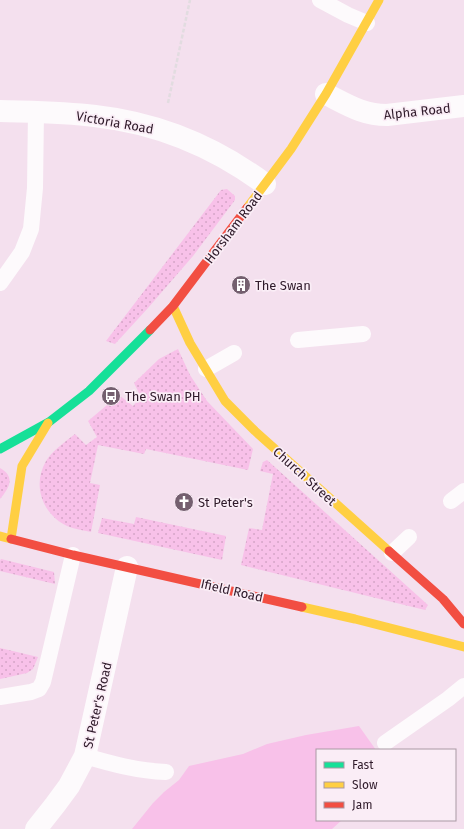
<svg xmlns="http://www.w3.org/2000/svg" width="464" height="829" font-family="'Fira Sans',sans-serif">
	<defs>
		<pattern id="grass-dots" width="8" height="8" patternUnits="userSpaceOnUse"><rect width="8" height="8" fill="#f8c1e9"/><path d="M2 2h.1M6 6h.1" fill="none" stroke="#d5a5c8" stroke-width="1.8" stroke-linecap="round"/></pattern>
	</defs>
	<rect width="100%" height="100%" fill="#f4e0ee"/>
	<path fill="url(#grass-dots)" d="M227,189L235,196V200L193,256L148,308L115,344L106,341L221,190Z
		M178,349L190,375L207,401L253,449L248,470L146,449L144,454L98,445L90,483L100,485L91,532C83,530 74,529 67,526C42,514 32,485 46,461C53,450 65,442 75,434L86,445L97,437L88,421L119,395L133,406L141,397L134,383L159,359Z
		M267,460L428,605L425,610L241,565L249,528L262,530L273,474L260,471L263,462Z
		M0,468C16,477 9,488 0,499Z
		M136,517L226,536L222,560L98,533L102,518L134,524Z
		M1,559L54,572L55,584L0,571V561Z
		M0,648L38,657L33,669L27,673L0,679Z"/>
	<path fill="#f8c1e9" d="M359,726L376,750H317V820H342L332,829H132L153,803L164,792L179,780L189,766L243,754L267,744L306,735Z"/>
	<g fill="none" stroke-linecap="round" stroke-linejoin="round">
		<path stroke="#e2dce0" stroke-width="2.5" stroke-dasharray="4 2" stroke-linecap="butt" d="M168,103L190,0"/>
		<path stroke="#fdfafc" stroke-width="16" d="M320,0L348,15L367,23
			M0,283L22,252L31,229L35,188L36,112
			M298,340L363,334
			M206,369L234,353
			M451,501L464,491
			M392,553L409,537
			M0,697L31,692L39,689L43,682L73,555
			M385,743L448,699L464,686
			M85,756C112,764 138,771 166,772"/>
		<path stroke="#fdfafc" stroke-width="22" d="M326,94C348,105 363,115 387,115L464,106
			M0,111C31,112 63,112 95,116C157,123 215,147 265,184
			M36,829L55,805L69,786L85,756L127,567"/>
		<path stroke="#16e098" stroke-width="9" d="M0,449L49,422L89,391L150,330"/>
		<path stroke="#ffcf43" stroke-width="9" d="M247,208L291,149L326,94L379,0
			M173,306L190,343L225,401L255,431L389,551
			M0,536L11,539L22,466L48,423
			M302,607L355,619L464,647"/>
		<path stroke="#f24e42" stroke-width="9" d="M150,330L173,306L247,208
			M11,539L73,555L302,607
			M389,551L443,599L464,624"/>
	</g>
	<defs>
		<symbol id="building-disc" viewBox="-11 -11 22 22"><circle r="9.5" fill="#745f6f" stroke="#faedf6"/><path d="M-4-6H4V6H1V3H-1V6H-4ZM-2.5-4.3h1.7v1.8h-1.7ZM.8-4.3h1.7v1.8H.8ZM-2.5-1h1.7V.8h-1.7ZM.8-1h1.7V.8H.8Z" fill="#fff"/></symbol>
		<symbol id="bus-disc" viewBox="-11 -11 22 22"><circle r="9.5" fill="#745f6f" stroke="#faedf6"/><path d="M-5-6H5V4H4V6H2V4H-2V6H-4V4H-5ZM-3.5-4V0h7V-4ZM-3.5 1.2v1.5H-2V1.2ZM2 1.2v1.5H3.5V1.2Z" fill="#fff"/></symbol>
		<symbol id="church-disc" viewBox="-11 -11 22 22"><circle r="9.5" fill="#745f6f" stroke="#faedf6"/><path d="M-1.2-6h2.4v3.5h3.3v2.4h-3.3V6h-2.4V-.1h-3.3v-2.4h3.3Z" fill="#fff"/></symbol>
	</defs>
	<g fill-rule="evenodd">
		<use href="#building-disc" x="230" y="274" width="22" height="22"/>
		<use href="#bus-disc" x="100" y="385" width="22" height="22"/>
		<use href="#church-disc" x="173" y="491" width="22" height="22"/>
	</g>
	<g text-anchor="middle" stroke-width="3.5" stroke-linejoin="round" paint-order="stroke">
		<g font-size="13" fill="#2f1a2a" stroke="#faedf6">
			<text transform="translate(417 111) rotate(-6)" y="5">Alpha Road</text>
			<text transform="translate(115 122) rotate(10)" y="5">Victoria Road</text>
			<text transform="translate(233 227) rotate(-53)" y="5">Horsham Road</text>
			<text transform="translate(305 476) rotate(42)" y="5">Church Street</text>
			<text transform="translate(232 590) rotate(13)" y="5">Ifield Road</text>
			<text transform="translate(97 705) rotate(-77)" y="5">St Peter's Road</text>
		</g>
		<g font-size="13" fill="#2f1a2a" stroke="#faedf6" text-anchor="start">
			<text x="255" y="290">The Swan</text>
			<text x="125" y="401">The Swan PH</text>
			<text x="198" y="507">St Peter's</text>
		</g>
	</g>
	<rect x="316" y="749" width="140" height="72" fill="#faedf6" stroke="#a999a4"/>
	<rect x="324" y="762" width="20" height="6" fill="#16e098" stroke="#a999a4"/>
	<text x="352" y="769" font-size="12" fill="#2f1a2a">Fast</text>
	<rect x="324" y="782" width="20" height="6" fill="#ffcf43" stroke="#a999a4"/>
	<text x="352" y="789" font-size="12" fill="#2f1a2a">Slow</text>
	<rect x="324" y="802" width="20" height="6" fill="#f24e42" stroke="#a999a4"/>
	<text x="352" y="809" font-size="12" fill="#2f1a2a">Jam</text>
</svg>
